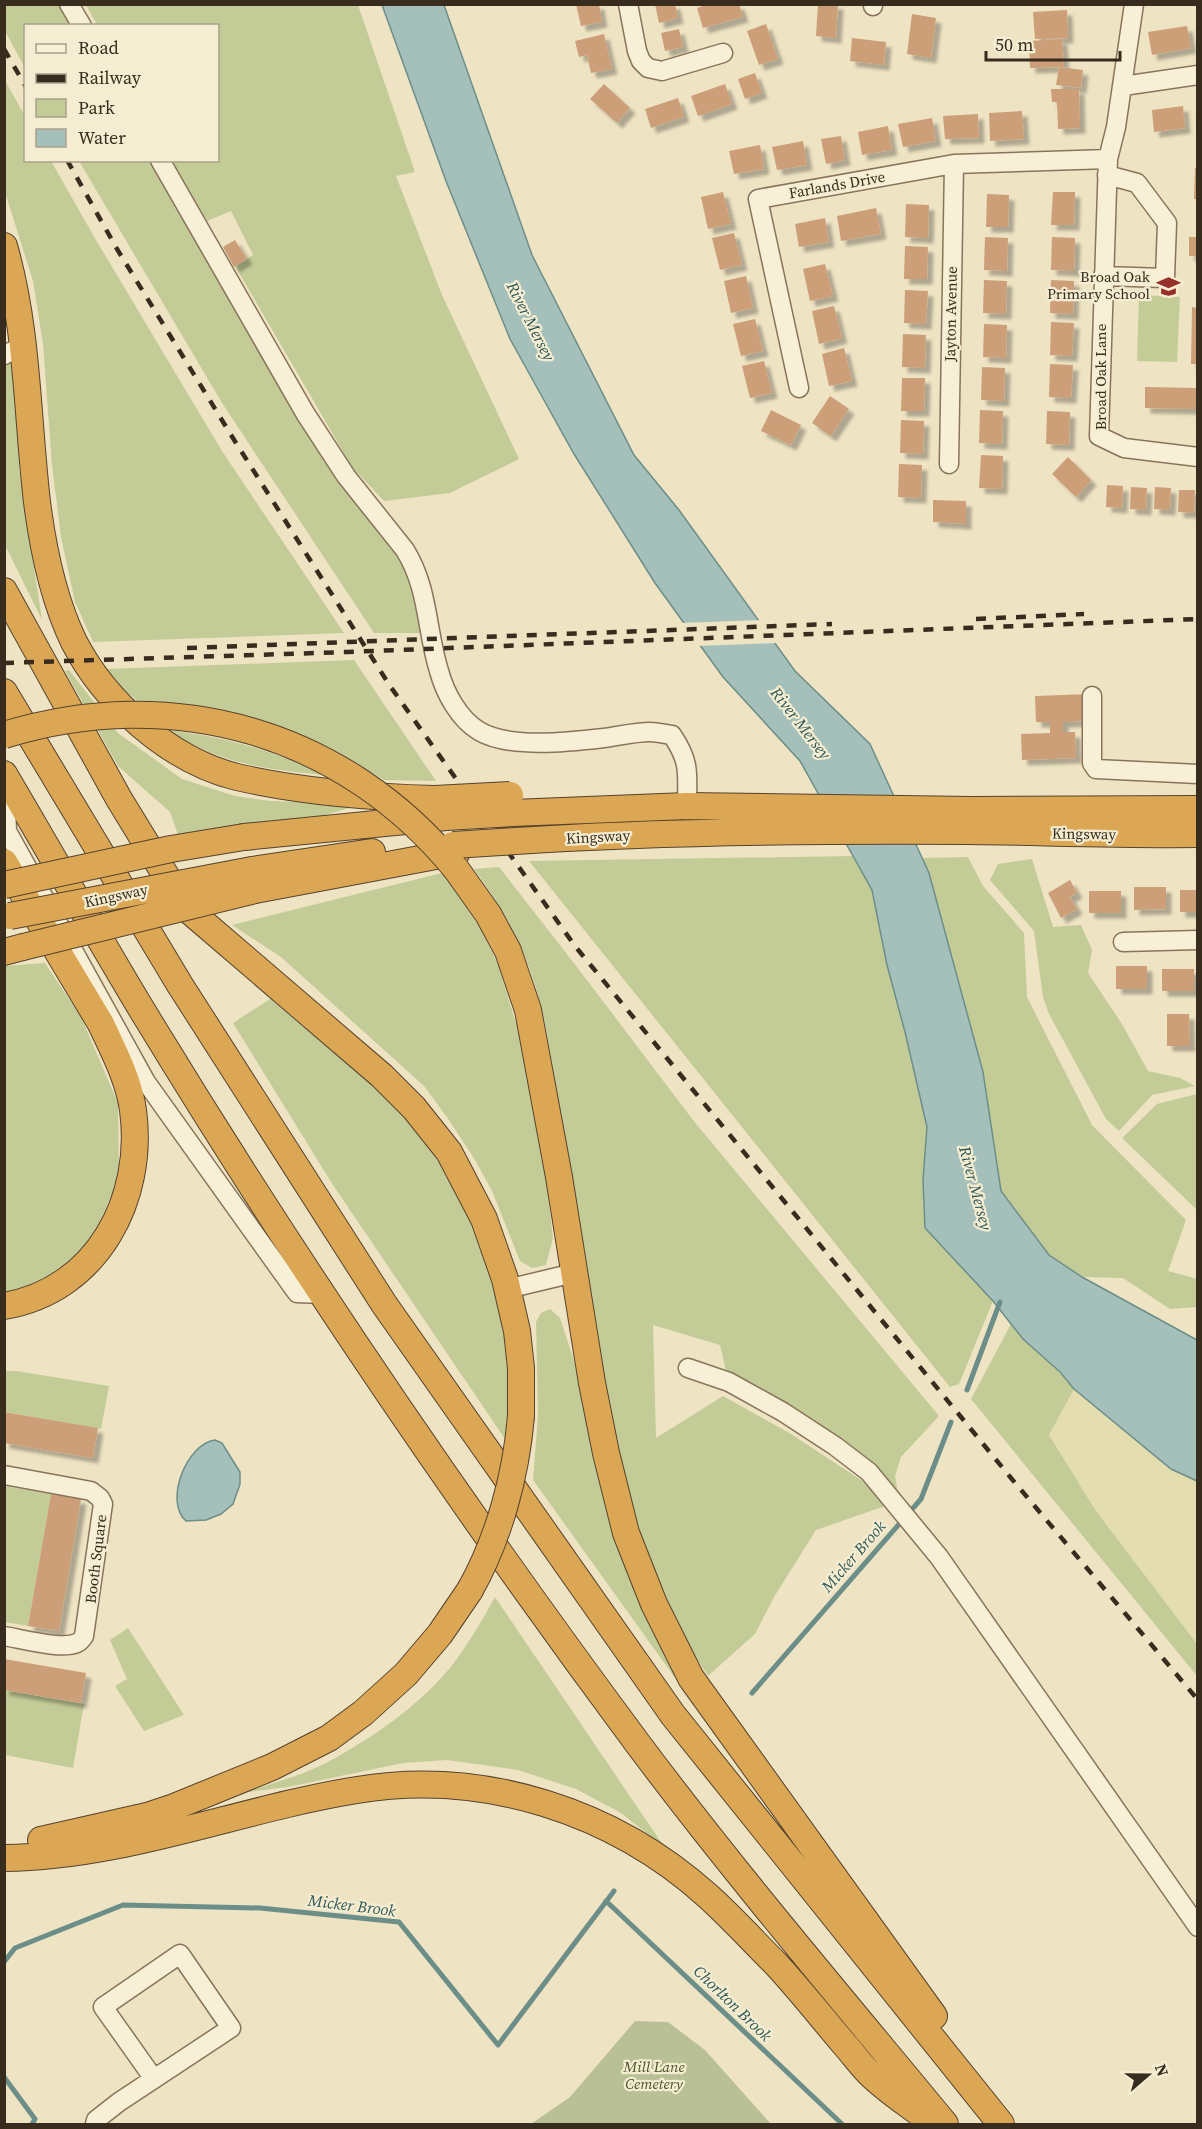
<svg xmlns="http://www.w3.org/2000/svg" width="1202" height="2129" font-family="'Source Serif 4',serif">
	<defs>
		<filter id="shadow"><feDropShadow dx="5.5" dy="5.5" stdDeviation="1.5" flood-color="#0004"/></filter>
	</defs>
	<rect width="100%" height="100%" fill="#eee3c3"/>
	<path fill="#e3ddb0" d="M1074,1389L1171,1469L1197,1481V1644L1096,1511L1049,1435Z"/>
	<path fill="#c3cc97" d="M5,5H61L73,25L26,26L25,68L5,31Z
		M86,5H358L415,172L396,176L442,295L519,459L450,493L384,501L352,467L235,266L253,255L231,211L207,221L172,161L218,160V26L97,25Z
		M4,79L25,116L26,160L51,161L96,240L222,451L344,633L93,642L75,602L61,537L52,465L43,344L33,281L5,192Z
		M79,161H153L398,552L413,580L427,633H374L222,403Z
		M1139,295L1180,297L1177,362L1137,361Z
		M18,359L19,468L42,620L5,545V365Z
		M354,660L436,781L384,780L331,748L275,725L231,712L201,706L139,702L120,687L107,669Z
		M69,670L118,733L182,779L235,796L271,801L363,804L322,816L178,835L170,812L118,766L65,671Z
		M169,730C224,737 274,750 324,775C269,770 215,763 169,730Z
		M853,856L872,890L887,965L905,1032L927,1127L923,1180L925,1228L993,1301L959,1384L950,1387L529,861Z
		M968,857L983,886L1024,933L1027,997L1092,1125L1186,1220L1168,1271L1197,1279V1307L1170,1309L1123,1278L1082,1277L1049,1255L1001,1191L983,1072L929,873L922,858Z
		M1032,859L1053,927L1081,925L1092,950L1088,973L1122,1024L1148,1071L1180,1078L1195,1086L1152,1095L1119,1131L1106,1119L1049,1014L1043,997L1034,931L990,880L998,864Z
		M499,867L577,967L693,1120L939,1416L901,1457L895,1476L899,1499L727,1375L720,1345L653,1325L656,1438L723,1396L791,1434L861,1480L888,1505L816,1530L774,1597L755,1634L708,1676L692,1651L656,1576L635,1518L615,1449L546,1028C533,965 512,920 474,869Z
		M442,873L464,901L482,932L498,964L518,1030L546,1177L553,1238L546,1265L532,1268L520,1261L492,1191L475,1160L449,1120L424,1086L281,957L232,925Z
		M45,963L81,1017L118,1103L119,1177L90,1246L47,1279L5,1296V966Z
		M270,999L342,1058L397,1109L421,1136L455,1186L487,1257L506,1332L509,1370V1407L505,1439L331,1182L233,1023Z
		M1197,1094H1198L1197,1210L1122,1138L1157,1104Z
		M550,1309L560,1318L574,1361L594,1462L612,1518L638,1590L678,1682L533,1480L538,1415L536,1322L541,1313Z
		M1011,1324C1030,1348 1055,1365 1074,1389L1049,1435L1096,1511L1197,1644V1676L971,1399Z
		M5,1371H16L109,1386L101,1429L5,1412Z
		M4,1486L51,1494L28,1626L5,1622Z
		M495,1597L665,1848L621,1813L576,1789L518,1770L447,1760L403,1763L288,1787L247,1792C272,1783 300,1776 324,1764C371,1739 421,1705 454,1663C469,1642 483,1619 495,1597Z
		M128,1628L184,1715L144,1731L115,1686L127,1679L110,1640Z
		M4,1690L84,1704L73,1768L5,1755Z"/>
	<path fill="#b9c096" d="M635,2021L668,2022L705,2050L771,2124H531L570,2097Z"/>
	<path fill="#a5c0ba" stroke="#6c8e88" stroke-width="1.5" d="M382,5H444L532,255L634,455L679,510L795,671L870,744L929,873L983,1072L1001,1191L1049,1255L1082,1277L1197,1340V1481L1171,1469L1074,1389L1060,1372L1023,1339L993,1301L925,1228L923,1180L927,1127L905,1032L887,965L872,890L800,761L723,677L655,583L574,454L510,339L446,181Z
		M215,1440L222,1443L240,1472V1484L233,1504L221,1514L206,1520L186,1521C164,1502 186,1444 215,1440Z"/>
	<path fill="#eee3c3" d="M762,620L778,643L697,646L680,623Z"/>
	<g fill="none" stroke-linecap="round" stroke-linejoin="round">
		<path stroke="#6c8e88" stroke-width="5" d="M967,1390L1000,1302
			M752,1693L921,1499L951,1422
			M606,1901L842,2124
			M4,1962L15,1948L123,1905L260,1908L399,1922L498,2045L614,1891
			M4,2077L35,2119L32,2124"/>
	</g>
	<path fill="#cc9f79" filter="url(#shadow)" d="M576,4H599L602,22L581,26Z
		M655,4H675L678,18L659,23Z
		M709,4H739L743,17L703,28L697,8Z
		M818,4H838L836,38L816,36Z
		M1067,10L1068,38L1035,39L1033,12Z
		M912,14L936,18L931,58L907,54Z
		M766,24L778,59L759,65L747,31Z
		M1187,26L1191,48L1152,55L1148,32Z
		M679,29L683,47L665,51L661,33Z
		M604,34L612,69L591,73L587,55L579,57L575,41Z
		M852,38L886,42L884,65L850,61Z
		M1062,39L1064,67H1059L1083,70L1081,88L1056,85L1059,67L1030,68L1029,41Z
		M755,73L762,93L745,99L738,79Z
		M604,84L630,108L617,123L590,99Z
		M725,84L732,104L698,116L691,96Z
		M1051,89H1079L1080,128L1058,129L1057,102H1052Z
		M678,98L684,117L651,128L645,109Z
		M1183,106L1185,128L1154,132L1152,110Z
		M1022,111L1024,139L990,141L989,113Z
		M978,114L979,138L945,139L943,116Z
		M932,118L936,141L903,147L898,124Z
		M888,126L892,150L862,155L858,132Z
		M841,136L845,160L826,164L821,139Z
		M803,141L807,165L777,170L772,147Z
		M760,145L764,169L734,174L729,151Z
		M1195,168H1197V199H1194Z
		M723,192L731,224L708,229L701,197Z
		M1053,192H1075L1074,225H1051Z
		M987,194L1009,195L1008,227H986Z
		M906,204L929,205L928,238L905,237Z
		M876,208L881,234L841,241L837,216Z
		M825,218L829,242L799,247L795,224Z
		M734,233L742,265L720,270L712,238Z
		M985,237L1008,238L1007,271L984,270Z
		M1052,237L1075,238L1074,271L1051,270Z
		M1189,237H1197V256H1189Z
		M235,240L247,259L234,267L223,247Z
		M905,246L928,247L927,279H904Z
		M825,264L833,296L810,301L803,269Z
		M746,276L753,308L731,313L724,281Z
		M984,280L1007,281L1006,314L983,313Z
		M1051,280L1074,281L1073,314L1050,313Z
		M905,290L928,291L926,324L904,323Z
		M834,306L842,338L819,344L812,311Z
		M1192,307L1197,308V364H1191Z
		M755,319L763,351L741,356L733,324Z
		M1051,322L1074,323L1072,356L1050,355Z
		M984,324L1007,325L1006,358L983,357Z
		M903,334L926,335L925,368L902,367Z
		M844,348L852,381L829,386L822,354Z
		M764,361L772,393L750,398L742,366Z
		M1050,364L1073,365L1071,398L1049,397Z
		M982,367L1005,368L1004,401L981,400Z
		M902,378H925L924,411H901Z
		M1145,387L1198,388L1197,409L1145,408Z
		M830,396L849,409L831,436L812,423Z
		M771,410L801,425L791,445L761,431Z
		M980,410L1003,411L1002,444L979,443Z
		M1047,411L1070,412L1069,445L1046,444Z
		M901,420L924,421L923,454L900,453Z
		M981,455L1003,456L1002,489L979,488Z
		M1068,457L1091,480L1076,497L1052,474Z
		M899,464L922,465L921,498L898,497Z
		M1107,485L1123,486L1122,508L1106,507Z
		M1131,487L1147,488L1146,510L1130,509Z
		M1155,487L1171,488L1170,510L1154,509Z
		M1179,490H1195L1194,513L1178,512Z
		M933,500L966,501V524L933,522Z
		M1088,694L1089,721L1063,722V732H1075L1076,758L1022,760L1021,734L1050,733V722H1036L1035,696Z
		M1070,880L1077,893L1070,897L1077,909L1061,918L1048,893Z
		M1134,887H1166V909L1134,910Z
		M1180,890H1197V912H1180Z
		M1089,891H1121V913H1089Z
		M1116,966H1147V989H1116Z
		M1162,969H1194V991H1162Z
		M1167,1014H1189L1190,1046H1167Z
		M4,1412L98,1428L93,1458L4,1443Z
		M51,1494L81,1499L59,1631L28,1626Z
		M4,1659L86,1673L81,1703L4,1690Z"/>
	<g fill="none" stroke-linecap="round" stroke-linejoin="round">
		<defs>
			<path id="minor" d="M69,4L82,26
				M628,4L637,51L641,61L648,68L662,71L723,53
				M1134,4L1116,127L1108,159L1099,436L1124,448L1198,457
				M873,6V4
				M1123,86L1198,75
				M160,160L305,413L346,476L405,550C429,589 426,629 439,671C445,693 459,719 479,731C509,749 570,742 604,738C619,736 635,732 650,732C657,732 665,734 672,735C691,763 687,774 687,806
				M1103,276L1165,278L1167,223L1137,183L1107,175
				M4,355L23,346
				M799,388L758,199L954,164L1108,159
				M949,464L954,164
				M1092,696V763L1096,769L1198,774
				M5,780L7,831L146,1082L297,1293L322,1294
				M1123,942L1198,940
				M507,1289L574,1273
				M688,1368L729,1382L783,1412L835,1446L869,1472L939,1557L1198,1927
				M4,1475L91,1491L100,1498L103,1504L84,1636C82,1639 80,1642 77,1643C62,1650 22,1639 4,1636
				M95,2124L96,2120L119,2102L231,2028L180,1954L103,2007L154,2079"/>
			<path id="highway" d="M4,246C28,329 27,416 37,502C43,549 53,599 74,642C105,702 170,761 237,777C302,792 368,797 435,799
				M4,591L119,799L185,907L382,1076L414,1108L449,1152L484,1219L505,1279L517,1331L521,1368V1416
				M4,692L180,985L384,1304L673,1715L1001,2124
				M4,774C50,852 95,932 142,1010C295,1262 462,1507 638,1744C736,1875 842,1999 945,2124
				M512,813L687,806L971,810L1198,809
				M244,837L446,817
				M516,841C667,831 819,830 970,831C1046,832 1122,835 1198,834
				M4,862L101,1024C114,1052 129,1080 133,1110C145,1198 98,1290 4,1306
				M456,869L488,914L508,951L528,1010L559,1177L592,1383L606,1453L626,1533L654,1604L691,1678L934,2016
				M252,870L372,852
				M255,890L457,852
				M4,952L23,947
				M41,1840L147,1816L174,1807L272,1767L329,1738L363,1713L406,1674L440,1634L470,1590
				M4,1858C125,1857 239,1809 357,1790C484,1769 614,1811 709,1897C732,1918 754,1942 776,1964C800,1990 822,2018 845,2045C853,2054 860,2064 869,2073C886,2090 908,2104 927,2119"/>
		</defs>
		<use href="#minor" stroke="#88745a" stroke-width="21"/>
		<use href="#highway" stroke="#55422e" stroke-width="28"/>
		<use href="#minor" stroke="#f8f0d6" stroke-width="18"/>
		<use href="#highway" stroke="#dca754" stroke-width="26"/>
		<path stroke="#382c1e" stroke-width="4.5" stroke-dasharray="10 10" stroke-linecap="butt" d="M4,49L26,87
			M67,160L117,249L236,443L390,686L575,946L1011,1478L1198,1700
			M976,619L1084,614
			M187,648L832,624
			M4,663L347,652L1198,619"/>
		<defs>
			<path id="highway-bridge" d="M4,735C173,683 344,732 456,869
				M435,799L510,795
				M446,817L512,813
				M453,845L516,841
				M4,885L171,849L244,837
				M10,916L252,870
				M23,947L255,890
				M470,1590C499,1538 516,1476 521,1416"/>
		</defs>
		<use href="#highway-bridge" stroke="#55422e" stroke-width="28" stroke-linecap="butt"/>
		<use href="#highway-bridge" stroke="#dca754" stroke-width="26"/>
	</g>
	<defs>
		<symbol id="school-bare" viewBox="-9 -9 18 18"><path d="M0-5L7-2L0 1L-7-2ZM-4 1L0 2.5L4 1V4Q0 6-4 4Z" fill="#962f2a" stroke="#f5edd2" stroke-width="2.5" paint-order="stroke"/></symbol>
	</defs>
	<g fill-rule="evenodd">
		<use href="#school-bare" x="1152" y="270" width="33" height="33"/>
	</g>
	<g text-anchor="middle" stroke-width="4.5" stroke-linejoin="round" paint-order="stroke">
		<g font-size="15" fill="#382c1e" stroke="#f5edd2">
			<text transform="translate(837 185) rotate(-10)" y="5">Farlands Drive</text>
			<text transform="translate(951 314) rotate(-89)" y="5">Jayton Avenue</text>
			<text transform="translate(1101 377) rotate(-90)" y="5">Broad Oak Lane</text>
			<text transform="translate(1084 834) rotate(1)" y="5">Kingsway</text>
			<text transform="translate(598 837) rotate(-3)" y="5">Kingsway</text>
			<text transform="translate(116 896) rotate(-12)" y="5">Kingsway</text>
			<text transform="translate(96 1559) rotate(-83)" y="5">Booth Square</text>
		</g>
		<g font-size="15" fill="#382c1e" stroke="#f5edd2" text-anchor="end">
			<text x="1150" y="282">Broad Oak<tspan x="1150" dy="17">Primary School</tspan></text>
		</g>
		<g font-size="15" font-style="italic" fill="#465425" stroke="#f5edd2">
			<text x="654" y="2072">Mill Lane<tspan x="654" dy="17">Cemetery</tspan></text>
		</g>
		<g font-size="16" font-style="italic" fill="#2d5757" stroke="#f5edd2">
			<text transform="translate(531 321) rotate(63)" y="6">River Mersey</text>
			<text transform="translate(801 723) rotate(52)" y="6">River Mersey</text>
			<text transform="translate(976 1188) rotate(75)" y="6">River Mersey</text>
			<text transform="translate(853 1556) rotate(-49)" y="6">Micker Brook</text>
			<text transform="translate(352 1905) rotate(7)" y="6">Micker Brook</text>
			<text transform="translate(733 2003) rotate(44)" y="6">Chorlton Brook</text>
		</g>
	</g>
	<rect width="1202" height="2129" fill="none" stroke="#382c1e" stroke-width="12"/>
	<rect x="24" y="24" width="195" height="138" fill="#f5edd2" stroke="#a9a08a" stroke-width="1.5"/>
	<rect x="36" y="44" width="30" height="9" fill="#f8f0d6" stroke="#a9a08a" stroke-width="1.5"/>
	<text x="78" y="54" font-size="18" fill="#382c1e">Road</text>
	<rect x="36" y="74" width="30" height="9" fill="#382c1e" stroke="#a9a08a" stroke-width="1.5"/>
	<text x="78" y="84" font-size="18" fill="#382c1e">Railway</text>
	<rect x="36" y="99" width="30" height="18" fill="#c3cc97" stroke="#a9a08a" stroke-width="1.5"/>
	<text x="78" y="114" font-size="18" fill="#382c1e">Park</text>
	<rect x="36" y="129" width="30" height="18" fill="#a5c0ba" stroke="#a9a08a" stroke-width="1.5"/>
	<text x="78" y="144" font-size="18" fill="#382c1e">Water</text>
	<g transform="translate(1148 2075) rotate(70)" stroke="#f5edd2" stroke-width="4.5" paint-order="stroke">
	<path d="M0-4.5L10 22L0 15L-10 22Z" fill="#382c1e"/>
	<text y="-9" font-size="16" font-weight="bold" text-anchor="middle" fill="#382c1e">N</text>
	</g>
	<path d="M986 51v9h134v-9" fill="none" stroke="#382c1e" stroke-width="3"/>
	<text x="995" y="51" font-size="18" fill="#382c1e" stroke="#f5edd2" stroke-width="4.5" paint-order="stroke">50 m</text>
</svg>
